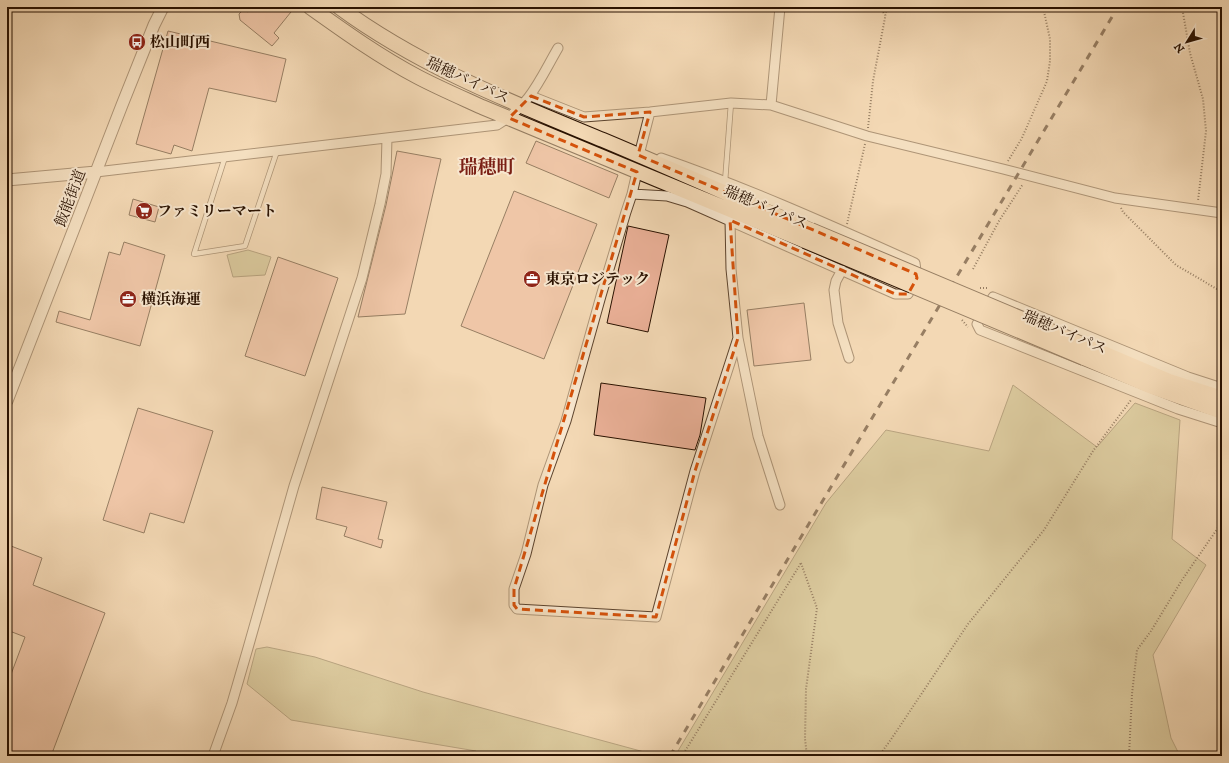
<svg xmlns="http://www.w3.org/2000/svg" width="1229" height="763" font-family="'IM FELL DW Pica','Noto Serif JP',serif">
	<rect width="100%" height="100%" fill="#f3d8b4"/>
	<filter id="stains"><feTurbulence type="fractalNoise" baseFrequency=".005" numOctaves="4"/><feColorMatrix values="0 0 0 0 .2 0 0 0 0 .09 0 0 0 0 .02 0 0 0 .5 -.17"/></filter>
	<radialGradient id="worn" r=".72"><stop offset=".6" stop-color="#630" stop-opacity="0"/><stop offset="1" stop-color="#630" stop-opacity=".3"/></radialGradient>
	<path fill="#c3bc87" stroke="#766644" d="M248,250L271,257L265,275L233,277L227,255Z
		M1013,385L1097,447L1135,403L1180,420L1172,539L1206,565L1153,655L1171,738L1180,756H894L886,752L883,756H675L826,503L886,430L989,451Z
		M267,647L315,657L423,692L648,753L646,756H475L476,751L291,720L247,684L256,649Z"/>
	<path fill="#eab097" stroke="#291100" d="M252,7H295L274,33L279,38L272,46L240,20L239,14L244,9L248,12Z
		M168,31L286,59L276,102L209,88L192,151L174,145L171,154L136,144Z
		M536,141L618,175L609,198L526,163Z
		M397,151L441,159L405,314L358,317L386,205Z
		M514,191L597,224L544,359L461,326Z
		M133,199L159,207L155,222L129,215Z
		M628,226L669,235L648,332L607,323Z
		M124,242L165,255L140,346L56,322L59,311L90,320L109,252L120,255Z
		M278,257L338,278L305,376L245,356Z
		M804,303L811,360L754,366L747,310Z
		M601,383L706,398L700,435L695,450L594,435Z
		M138,408L213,431L184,523L150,513L144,533L103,520Z
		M322,487L387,502L378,539L383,540L381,548L344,536L347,527L316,519Z
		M11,546L42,558L33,585L105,613L51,756H7V685L25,637L7,630V556Z"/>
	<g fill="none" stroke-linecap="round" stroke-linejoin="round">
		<defs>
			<path id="service" d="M225,157L194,254L245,246L277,151
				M725,182L731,103"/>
			<path id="minor" d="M531,96L584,117L650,112L731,103L771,105L867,136L1003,169L1115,198L1222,213
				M771,105L780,7
				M640,151L650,112
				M96,172L497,125C530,106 540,79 558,48
				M637,172L632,194L626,212L601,296L566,421L543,485L526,554L514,589V605L517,609L656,617L695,471L738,338
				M632,194L667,196L687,202L895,294H908L917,278L915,263C832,226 748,188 661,158
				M730,220L731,269L738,338L758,436L780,505
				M842,270L836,281L834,290L838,323L849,358
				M1222,388L1188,377L993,297L977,324L980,330L1178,409L1222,423
				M213,756L232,703L248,648L294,486L362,278L380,204L386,174L387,138"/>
			<path id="tertiary" d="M7,180L96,172
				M7,401L122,105L154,25L163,7"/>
			<path id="trunk" d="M310,7C345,32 380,57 418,77C439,88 460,97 482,107L805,241
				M339,7C419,66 511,102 603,140C672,169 741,200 811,230
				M1089,347L1169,381L1222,398
				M1084,358L1152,387L1222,412"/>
		</defs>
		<use href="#service" stroke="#5c432d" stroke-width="6"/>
		<use href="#minor" stroke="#5c432d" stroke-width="11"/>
		<use href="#tertiary" stroke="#5c432d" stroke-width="13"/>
		<use href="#trunk" stroke="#291100" stroke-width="16"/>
		<path stroke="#291100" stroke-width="2" stroke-dasharray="1 2" stroke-linecap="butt" d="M880,7L885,15
			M1182,7L1190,53L1203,99L1206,131L1198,201
			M868,128L873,81L887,7
			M1008,161L1022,138L1047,81L1050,61V39L1043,7
			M1121,208L1123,212L1176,265L1222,292
			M847,224L865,144
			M973,269L999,221L1023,184
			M980,288H989
			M962,320L968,327
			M801,563L817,608L806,689L805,739L807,756
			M682,756L801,563
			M879,756L892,738L968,624L1044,530L1093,451L1131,400
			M1129,756L1132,694L1137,650L1151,631L1182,580L1222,522"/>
		<use href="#service" stroke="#f7e6ce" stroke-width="4.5"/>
		<use href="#minor" stroke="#f7e6ce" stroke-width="9"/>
		<use href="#tertiary" stroke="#f7e6ce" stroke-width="11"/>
		<use href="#trunk" stroke="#f3d8b4" stroke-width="14"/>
		<path stroke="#291100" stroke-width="3" stroke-dasharray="7 7" stroke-linecap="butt" d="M670,756L1118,7"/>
		<defs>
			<path id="trunk-bridge" d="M811,230L1089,347
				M805,241L1084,358"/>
		</defs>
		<use href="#trunk-bridge" stroke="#291100" stroke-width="16" stroke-linecap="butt"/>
		<use href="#trunk-bridge" stroke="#f3d8b4" stroke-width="14"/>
	</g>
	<path d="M0 0H1229V763H0ZM531,96L584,117L650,112L638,155L916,274L917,278L908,294H895L730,220L738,338L695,471L656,617L517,609L514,605V589L637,172L509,118Z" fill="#f3d8b4" fill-opacity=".55" fill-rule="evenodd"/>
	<path fill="none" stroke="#d5520b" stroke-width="3" stroke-dasharray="8 5" stroke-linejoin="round" d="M531,96L584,117L650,112L638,155L916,274L917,278L908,294H895L730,220L738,338L695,471L656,617L517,609L514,605V589L637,172L509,118Z"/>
	<defs>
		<symbol id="bus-disc" viewBox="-11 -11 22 22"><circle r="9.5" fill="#8f2418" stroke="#f7e6ce"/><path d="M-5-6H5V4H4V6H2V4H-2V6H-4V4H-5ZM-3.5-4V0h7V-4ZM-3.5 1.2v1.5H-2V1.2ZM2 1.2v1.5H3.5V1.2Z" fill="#fff"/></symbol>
		<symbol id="supermarket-disc" viewBox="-11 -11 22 22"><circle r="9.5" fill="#8f2418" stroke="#f7e6ce"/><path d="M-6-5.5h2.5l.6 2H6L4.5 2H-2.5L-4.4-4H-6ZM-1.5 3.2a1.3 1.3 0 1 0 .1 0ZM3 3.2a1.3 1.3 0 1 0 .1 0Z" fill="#fff"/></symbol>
		<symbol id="office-disc" viewBox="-11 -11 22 22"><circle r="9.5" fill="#8f2418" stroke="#f7e6ce"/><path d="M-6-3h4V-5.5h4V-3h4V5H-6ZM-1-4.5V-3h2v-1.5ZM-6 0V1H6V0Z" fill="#fff"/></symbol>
	</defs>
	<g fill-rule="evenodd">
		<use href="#bus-disc" x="127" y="32" width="20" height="20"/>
		<use href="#supermarket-disc" x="134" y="201" width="20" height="20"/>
		<use href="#office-disc" x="522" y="269" width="20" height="20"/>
		<use href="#office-disc" x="118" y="289" width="20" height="20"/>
	</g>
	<g text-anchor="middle" stroke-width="4" stroke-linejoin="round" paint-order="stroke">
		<g font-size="15" font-weight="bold" fill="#291100" stroke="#f7e6ce" text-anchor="start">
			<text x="150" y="47">松山町西</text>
			<text x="157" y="216">ファミリーマート</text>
			<text x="545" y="284">東京ロジテック</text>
			<text x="141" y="304">横浜海運</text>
		</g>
		<g font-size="15" fill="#291100" stroke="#f7e6ce">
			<text transform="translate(468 80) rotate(25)" y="5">瑞穂バイパス</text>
			<text transform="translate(70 198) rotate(-69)" y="5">飯能街道</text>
			<text transform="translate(766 207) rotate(23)" y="5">瑞穂バイパス</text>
			<text transform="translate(1065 332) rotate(23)" y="5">瑞穂バイパス</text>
		</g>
		<g font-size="19" font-weight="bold" fill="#7a1f14" stroke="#f7e6ce">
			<text x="487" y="173">瑞穂町</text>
		</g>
	</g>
	<rect width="1229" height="763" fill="none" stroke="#f3d8b4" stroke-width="24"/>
	<rect x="8" y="8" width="1213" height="747" fill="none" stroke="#291100" stroke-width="2"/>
	<rect x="12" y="12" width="1205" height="739" fill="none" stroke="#291100"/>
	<g transform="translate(1187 42) rotate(233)" stroke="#f7e6ce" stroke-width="3" paint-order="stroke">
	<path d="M0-3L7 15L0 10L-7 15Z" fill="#291100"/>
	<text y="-6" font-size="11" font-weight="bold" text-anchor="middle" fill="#291100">N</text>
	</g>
	<rect width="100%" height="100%" filter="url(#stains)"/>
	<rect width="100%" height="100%" fill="url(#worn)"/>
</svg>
